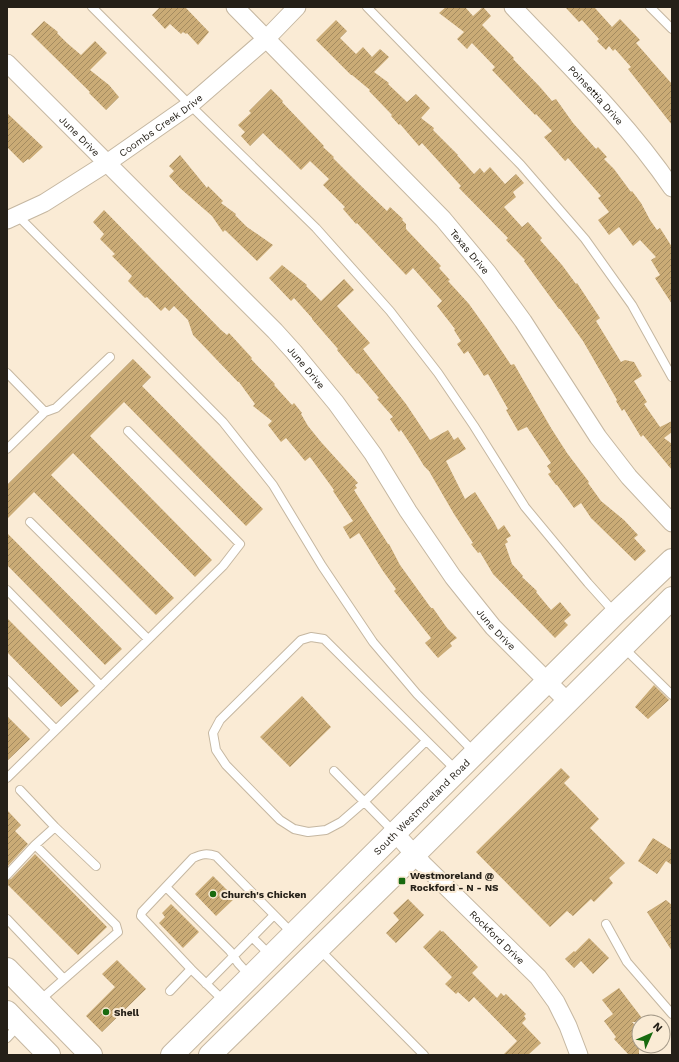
<svg xmlns="http://www.w3.org/2000/svg" width="679" height="1062" font-family="'Work Sans',sans-serif">
	<defs>
		<pattern id="building-hatch" width="6" height="6" patternUnits="userSpaceOnUse"><rect width="6" height="6" fill="#caab76"/><path d="M-1 1l2-2M0 6l6-6M5 7l2-2" fill="none" stroke="#a48b60"/></pattern>
	</defs>
	<rect width="100%" height="100%" fill="#faebd5"/>
	<path fill="url(#building-hatch)" d="M160,7H185L209,32L198,45L187,33L186,34L183,32L181,34L170,24L165,29L152,15Z
		M446,7H465L473,16L483,7L491,16L482,25L514,58L513,59L540,87L552,101L556,99L573,123L596,149L598,147L607,157L604,159L614,169L631,192L632,191L641,203L650,220L657,230L660,228L672,247V304L655,278L660,275L651,260L656,257L640,240L633,246L619,227L609,235L598,220L609,212L598,198L601,196L568,158L565,161L544,137L552,131L536,114L535,115L492,70L495,67L472,43L467,49L457,39L464,32L439,13Z
		M565,7H596L595,8L612,27L620,19L640,40L636,43L672,84V125L628,69L631,67L615,49L613,51L609,46L606,50L597,41L599,39L582,20L579,22Z
		M336,20L347,31L340,38L356,54L363,47L372,57L380,49L389,57L374,72L389,83L388,84L407,102L416,94L430,108L421,118L434,128L433,130L458,155H457L474,174L480,168L484,173L490,167L505,184L516,174L524,183L513,192L516,197L504,207L522,227L528,222L542,238L540,240L562,265L576,284L577,283L600,318L596,321L621,362L625,360L634,362L642,376L634,381L647,402L644,404L660,427L672,421V432L664,438L672,444V470L643,435L641,437L624,409L622,411L616,401L617,400L583,341L560,309H559L524,261L525,260L506,240L508,238L459,188L461,186L422,143L419,146L400,124L399,125L391,116L392,115L369,91L370,90L352,75H351L316,40Z
		M44,21L58,32L57,33L67,43L81,55L95,41L107,53L90,70L109,85L119,97L106,110L89,93L90,92L31,34Z
		M271,89L283,101L282,102L324,146L323,147L334,157L333,158L358,183L387,211L390,207L403,219L402,220L406,224V229L441,266L439,268L450,280L448,281L469,304L489,332L511,365L514,364L551,428L567,453L589,482L588,483L601,501L624,520L638,535L634,538L646,551L635,561L591,518L581,503L574,508L557,485H556L548,474L551,472L547,466L551,463L527,427L518,431L506,410L508,409L488,374L484,376L468,351L464,354L457,344L461,341L454,330L455,329L437,306L442,301L413,268L406,275L357,223L356,224L343,209L345,207L323,185L329,179L310,161L301,170L280,149V150L263,133L250,146L241,136L245,132L238,125L251,113L249,111Z
		M7,113L43,147L29,160L28,159L23,163L7,147Z
		M180,155L207,188L208,186L223,201L221,203L236,214L235,215L247,227L273,245L257,261L225,230L223,232L212,216L180,188L169,176L174,171L169,166Z
		M104,210L221,330L227,335L229,333L252,358L251,359L275,384L274,385L292,405L294,403L302,413L301,414L308,426L321,442L358,483L355,485L357,488L354,490L388,544H389L400,565L431,608H433L447,628L457,638L450,643L452,646L438,658L425,643L431,638L394,591L396,589L383,571L359,533L350,539L343,527L353,521L333,491L334,490L310,457L305,461L286,438L281,442L268,425L272,421L253,406L255,404L239,382H238L193,335L188,320L174,306L169,311L165,307L161,311L147,297L145,298L128,281L132,276L112,256L115,254L100,239L104,234L93,222Z
		M282,265L307,285L306,286L321,301L344,279L354,290L337,306L370,343L363,349L406,404L430,440L448,430L454,440L458,437L466,449L446,461L465,499L475,492L494,522L498,530L504,525L511,536L506,539L508,542L505,544L512,564L523,576L522,577L537,591L536,592L551,610L560,602L571,615L564,621L568,625L555,638L493,574L480,552L478,553L471,544L473,543L454,514L429,471L424,466L413,448L401,430L399,432L390,419L393,417L377,399L379,398L358,373L357,374L337,350L338,349L312,319V318L294,298L291,301L269,278Z
		M133,359L151,377L142,386L263,509L246,526L124,402L90,436L212,560L195,577L73,453L51,475L174,598L156,615L34,492L7,519V485Z
		M7,533L122,649L105,665L7,565Z
		M7,618L79,691L61,707L7,652Z
		M654,685L669,700L648,719L635,707Z
		M302,696L331,727L290,767L260,737Z
		M7,716L30,739L7,761Z
		M561,768L570,777L564,783L599,819L590,828L625,863L609,878L613,883L594,902L591,899L573,916L567,911L550,927L476,852Z
		M7,810L21,825L15,831L28,844L7,867Z
		M653,838L672,850V865L666,861L657,874L638,861Z
		M35,854L107,927L78,955L7,884V880L11,879Z
		M213,876L235,898L216,916L195,894Z
		M408,899L424,915L396,943L386,933L399,920L393,913Z
		M666,900L672,905V951L647,912Z
		M171,904L199,932L183,948L159,923L165,917L162,913Z
		M440,930L442,932L443,931L478,967L472,973L497,998L501,993L504,996L506,994L526,1014L524,1016L526,1019L522,1023L541,1043L528,1055H503L517,1041L474,997L469,1002L458,992L456,994L445,984L452,977L423,947Z
		M589,938L609,958L593,974L581,961L574,968L565,959L574,951L575,952Z
		M117,960L146,989L102,1032L86,1016L115,987L102,974Z
		M619,988L645,1022H632L639,1029V1055H629L614,1039L616,1037L604,1021L613,1014L602,1000Z"/>
	<g fill="none" stroke-linecap="round" stroke-linejoin="round">
		<defs>
			<path id="service" d="M92,7L190,105L316,228L390,311L438,373L474,426L525,507L588,583L615,613
				M367,7L521,165L585,239L632,305L672,377
				M650,7L672,29
				M17,215L223,422L273,485L322,566L373,642L417,694L475,753
				M7,373L45,412L7,449
				M45,412L56,408L110,357
				M30,522L148,639
				M7,590L101,686
				M624,648L672,695
				M7,680L56,730
				M426,741L364,802L341,822L326,830L308,832L294,829L280,820L226,765L216,750L213,733L220,720L301,640L311,637L324,639L456,770
				M334,771L394,832
				M7,778L223,566L240,544L128,431
				M20,790L55,827L96,866
				M35,845L55,827
				M7,875L35,845L116,925L118,932L39,1001
				M166,887L230,951L238,963L250,976
				M7,919L64,979
				M606,924L627,962L672,1014
				M252,937L270,955
				M319,949L424,1055
				M206,984L274,915
				M170,991L191,969
				M225,1002L191,969L141,916L142,912L193,858C202,854 207,853 216,856L293,934
				M7,1038L19,1025"/>
			<g id="minor">
				<path id="s1" d="M235,7L443,219L488,273L523,321L598,437L629,477L672,523"/>
				<path id="s2" d="M513,7C568,65 627,122 672,188"/>
				<path id="s3" d="M7,63L275,331L294,352L336,403L373,454L408,511L453,577L493,627L568,702"/>
				<path id="s4" d="M7,220L44,203L107,163L190,105L266,39L297,7"/>
				<path id="s5" d="M395,833L423,864L538,977L556,1002L568,1026L579,1055"/>
			</g>
			<g id="secondary">
				<path d="M7,969L91,1055"/>
				<path d="M7,1012L49,1055"/>
				<path id="s6" d="M172,1055L616,613L672,560"/>
				<path d="M210,1055L414,855L672,598"/>
			</g>
		</defs>
		<use href="#service" stroke="#c5b7a1" stroke-width="10"/>
		<use href="#minor" stroke="#c5b7a1" stroke-width="19"/>
		<use href="#secondary" stroke="#c5b7a1" stroke-width="24"/>
		<use href="#service" stroke="#fff" stroke-width="8"/>
		<use href="#minor" stroke="#fff" stroke-width="17"/>
		<use href="#secondary" stroke="#fff" stroke-width="22"/>
	</g>
	<g fill="#186a0f" stroke="#faebd5" stroke-width="1.5">
		<rect x="398" y="877" width="8" height="8" rx="2"/>
		<circle cx="213" cy="894" r="4"/>
		<circle cx="106" cy="1012" r="4"/>
	</g>
	<g text-anchor="middle" stroke-width="4" stroke-linejoin="round" paint-order="stroke">
		<g font-size="10" fill="#252018" stroke="#faebd5">
			<text dy="4" stroke="none"><textPath href="#s2" startOffset="121">Poinsettia Drive</textPath></text>
			<text dy="4" stroke="none"><textPath href="#s4" startOffset="181">Coombs Creek Drive</textPath></text>
			<text dy="4" stroke="none"><textPath href="#s3" startOffset="103">June Drive</textPath></text>
			<text dy="4" stroke="none"><textPath href="#s1" startOffset="339">Texas Drive</textPath></text>
			<text dy="4" stroke="none"><textPath href="#s3" startOffset="427">June Drive</textPath></text>
			<text dy="4" stroke="none"><textPath href="#s3" startOffset="751">June Drive</textPath></text>
			<text dy="4" stroke="none"><textPath href="#s6" startOffset="352">South Westmoreland Road</textPath></text>
			<text dy="4" stroke="none"><textPath href="#s5" startOffset="146">Rockford Drive</textPath></text>
		</g>
		<g font-size="10" font-weight="bold" fill="#252018" stroke="#faebd5" text-anchor="start">
			<text x="410" y="879">Westmoreland @<tspan x="410" dy="12">Rockford - N - NS</tspan></text>
			<text x="221" y="898">Church's Chicken</text>
			<text x="114" y="1016">Shell</text>
		</g>
	</g>
	<rect width="679" height="1062" fill="none" stroke="#252018" stroke-width="16"/>
	<g transform="translate(651 1034) rotate(45)"><circle r="19" fill="#faebd5" stroke="#a59a89"/>
	<path d="M0-3L7 15L0 10L-7 15Z" fill="#186a0f"/>
	<text y="-6" font-size="11" font-weight="bold" text-anchor="middle" fill="#252018">N</text>
	</g>
</svg>
